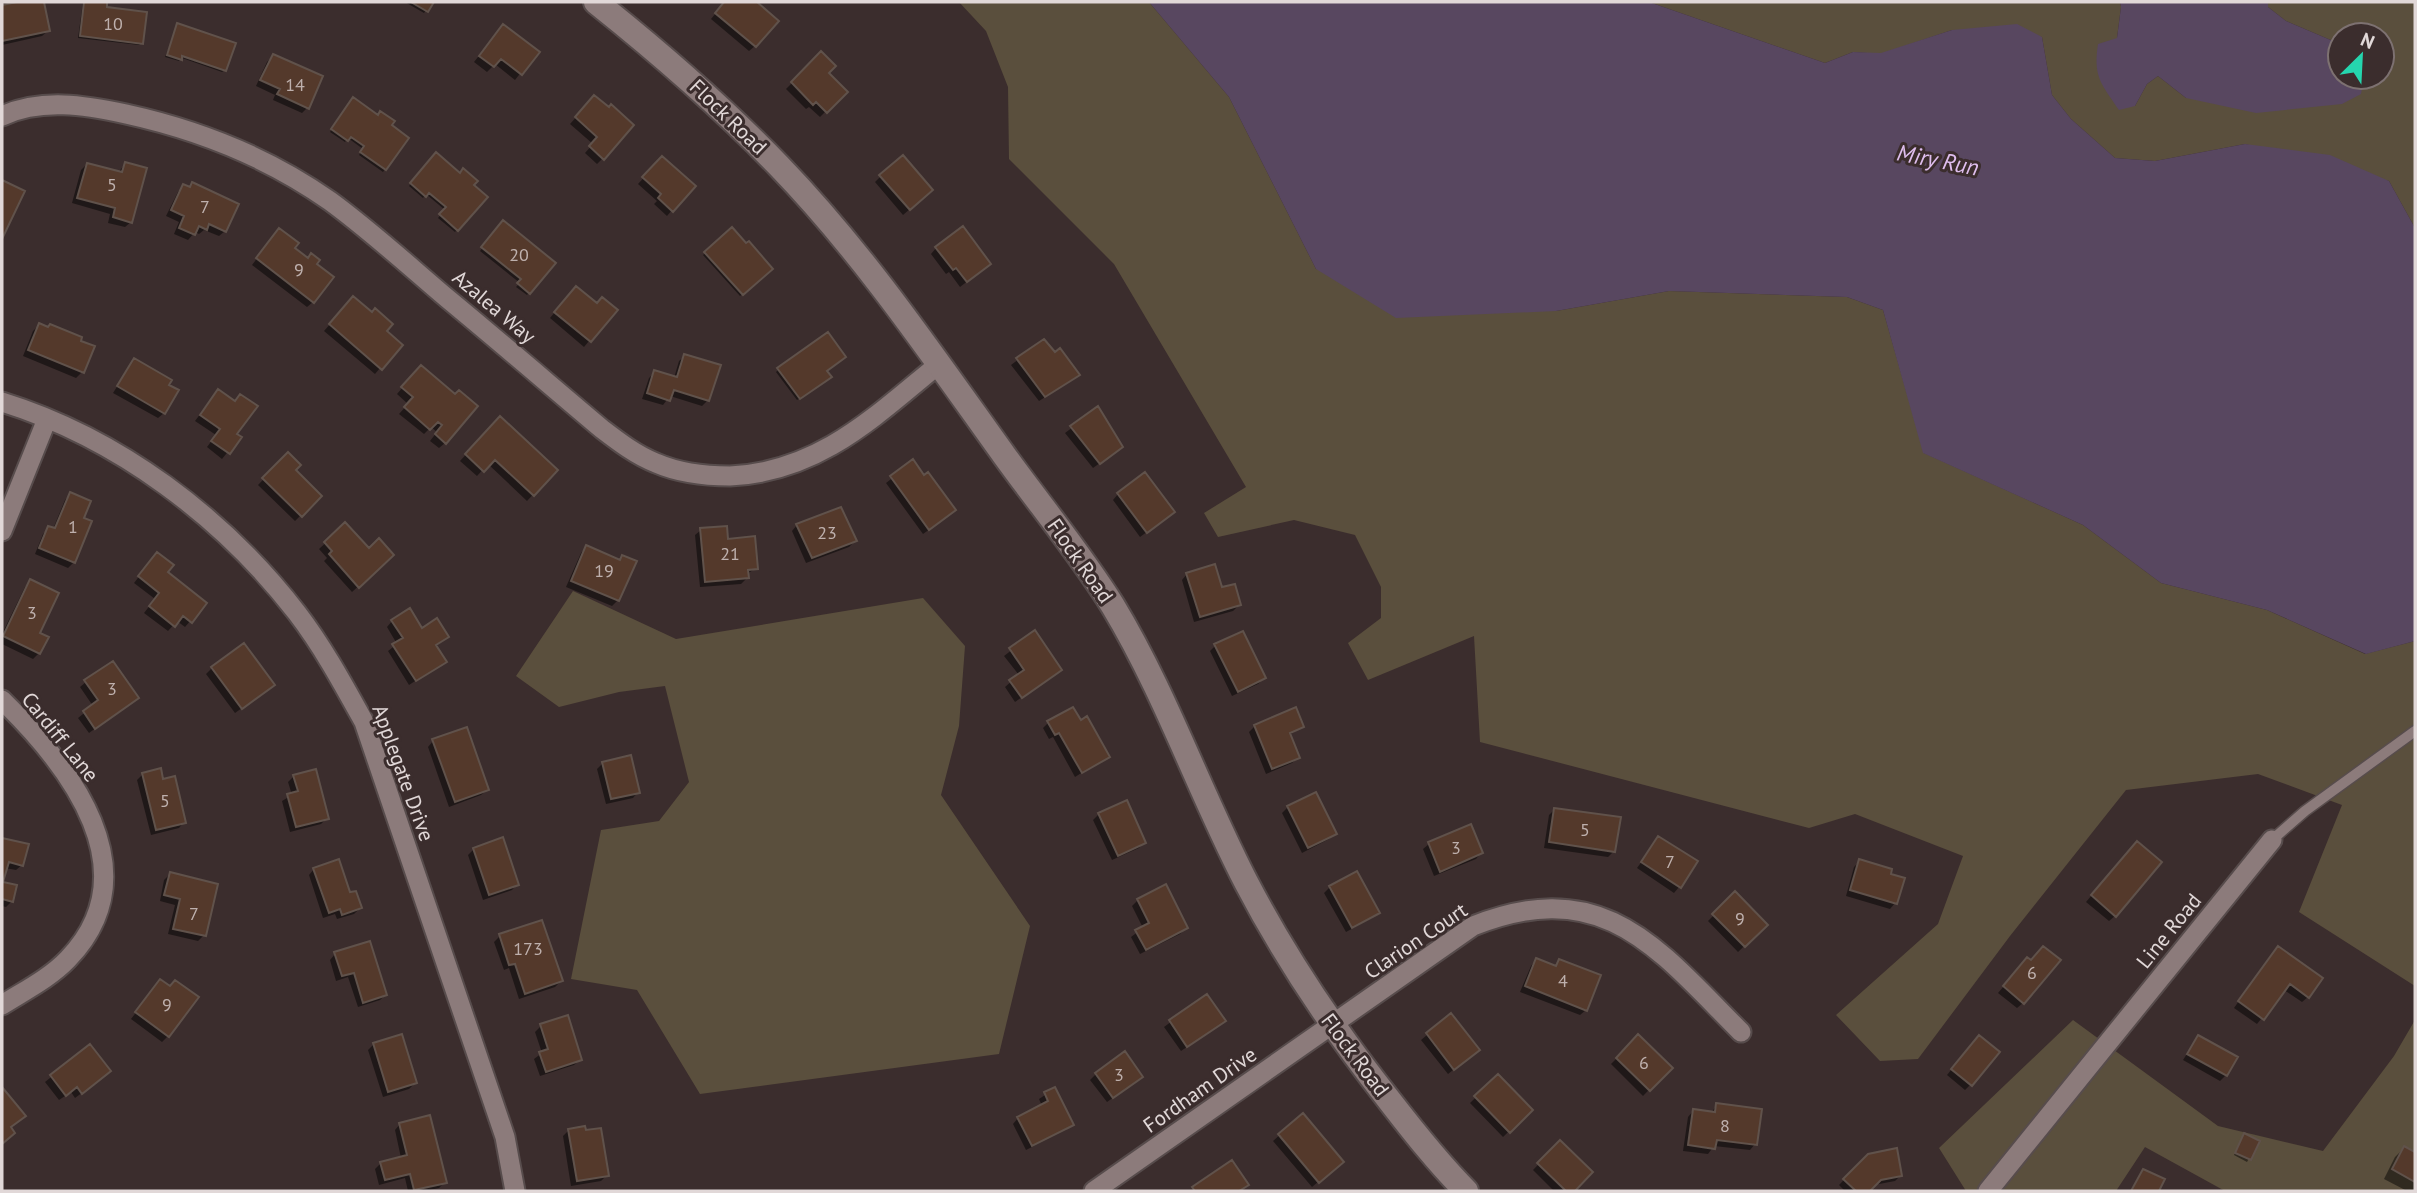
<svg xmlns="http://www.w3.org/2000/svg" width="2417" height="1193" font-family="'PT Sans',sans-serif">
	<rect width="100%" height="100%" fill="#3b2d2d"/>
	<path fill="#5a4f3d" d="M959,2H1149L1229,97L1316,269L1556,311L1669,291L1847,297L1883,310L1924,453L2083,525L2161,583L2267,610L2365,654L2415,641V986L2299,912L2342,805L2258,774L2126,790L2010,936L1918,1059L1880,1061L1836,1015L1938,924L1963,856L1855,814L1809,828L1480,742L1474,636L1368,680L1348,643L1381,618V587L1355,535L1294,520L1218,537L1204,513L1246,487L1114,264L1009,159L1008,87L986,31Z
		M1649,2H2120L2121,7L2117,38L2135,106L2147,84L2158,76L2186,98L2360,94L2364,77H2382V35H2340V44L2286,21L2268,7V2H2415V228L2389,181L2245,144L2155,161L2115,158L2071,119L2052,95L2042,37L1952,30L1881,54L1853,52L1825,63Z
		M573,591L676,639L923,598L965,646L959,726L941,795L1030,926L999,1054L700,1094L637,990L571,979L601,830L659,821L689,782L665,686L619,692L559,707L516,676Z
		M2073,1020L2218,1126L2323,1151L2394,1056L2415,1020V1191H2225L2145,1147L2116,1191H1966L1939,1148Z"/>
	<path fill="#584760" d="M1149,2H1649L1825,63L1853,52L1881,53L1952,30L2017,24L2042,37L2052,95L2071,119L2115,158L2155,161L2245,144L2330,155L2389,181L2415,228V641L2366,654L2267,610L2161,583L2083,525L1923,453L1883,310L1847,297L1669,291L1556,311L1396,318L1316,269L1229,97Z
		M2120,2H2268V7L2286,21L2340,44V77H2364L2361,94L2342,104L2256,113L2186,98L2158,76L2147,84L2135,106L2119,110C2101,83 2093,77 2098,44L2117,38L2121,7Z"/>
	<path fill="#0007" d="M25,2H42L48,31L42,36L2,45V7Z
		M83,2H106L105,8L141,43L139,45L78,38Z
		M405,2H432L424,13Z
		M725,2H755V46L749,51L711,19Z
		M178,25L225,70L222,72L182,58L179,61L165,57Z
		M498,32L537,52L515,80L495,64L487,72L474,62Z
		M821,54L826,73L845,92L820,117L809,107L806,109L786,89Z
		M273,56L307,108L302,113L273,100L275,95L256,86L267,62Z
		M351,102L407,138L383,172L359,155L363,149L348,138L345,142L330,132Z
		M589,103L603,158L597,164L585,153L593,144L570,124Z
		M436,155L485,197L455,232L438,218L445,210L426,194L423,198L409,186Z
		M662,158L672,210L667,216L654,204L657,201L638,184Z
		M87,164L118,173L125,164L131,222L125,227L108,223L110,214L72,203L81,170Z
		M881,176L925,196L903,215L875,182Z
		M192,184L225,231L219,236L204,230L199,234L195,232L188,240L174,234L179,222L166,216L178,192L184,186L188,188Z
		M504,222L553,263L527,295L516,287L520,283L480,251Z
		M732,230L771,269L740,296L703,255Z
		M274,236L314,264L313,302L307,307L252,265Z
		M936,248L983,269L960,287L949,272L946,274L931,254Z
		M570,294L615,310L584,347L550,318Z
		M348,304L380,368L375,374L324,331Z
		M39,325L82,372L76,378L23,356L33,331Z
		M1043,341L1072,380L1039,401L1011,365Z
		M685,356L708,400L702,406L670,396L663,405L642,399L649,378L655,372L674,378L679,361Z
		M134,360L164,413L158,418L113,393Z
		M779,369L825,371L827,379L797,400L776,372Z
		M415,373L455,396L445,443L439,448L430,441L437,432L431,427L424,434L399,414L408,404L397,394Z
		M213,397L234,402L235,435L239,438L222,459L207,447L216,435L195,421Z
		M1097,409L1115,452L1093,468L1065,433Z
		M500,418L556,470L527,501L488,464L477,476L460,461Z
		M288,454L293,470L320,496L295,521L258,485Z
		M913,462L948,516L923,534L886,483Z
		M70,494L74,562L68,568L35,554L43,534L49,528L53,529L65,500Z
		M1118,494L1167,517L1140,537L1113,500Z
		M345,525L368,550L386,561L352,592L324,561L327,558L319,549Z
		M797,525L855,541L849,547L806,563L792,531Z
		M701,530L726,541L756,568L747,574V578L741,584L700,587L695,535Z
		M586,547L619,561L623,557L618,600L612,606L566,587L581,553Z
		M152,560L205,604L185,627L177,621L168,631L144,613L155,599L134,583Z
		M1187,574L1221,590L1239,605L1233,611L1194,622L1182,580Z
		M31,581L39,653L33,659L2,644V634L25,587Z
		M392,621L447,637L435,646L444,662L409,685L388,651L397,644L387,627Z
		M1034,633L1054,675L1015,702L1005,687L1019,675L1004,656Z
		M1216,645L1264,678L1258,684L1232,696L1210,651Z
		M212,668L267,690L235,713L206,674Z
		M86,682L137,698L89,733L78,718L93,706L80,687Z
		M1048,723L1108,756L1075,777L1053,737L1049,739L1043,728Z
		M1255,726L1302,727L1289,735L1298,757L1292,763L1266,774L1249,732Z
		M433,741L487,790L481,795L449,807L428,747Z
		M603,763L638,792L633,798L606,804L597,769Z
		M143,774L184,822L179,828L151,835L137,780Z
		M294,776L327,818L321,824L290,832L282,801L292,795L288,782Z
		M1288,807L1335,833L1329,839L1302,853L1282,813Z
		M1554,810L1614,851L1608,857L1544,848L1549,815Z
		M1099,814L1144,842L1139,848L1112,860L1093,820Z
		M1659,838L1679,887L1674,893L1637,868Z
		M2,839L26,846L22,865L16,870L5,868L2,881Z
		M1429,844L1481,853L1476,859L1434,876L1423,849Z
		M474,849L517,884L512,890L483,900L468,855Z
		M2131,849L2115,916L2109,921L2086,902Z
		M1860,861L1895,903L1890,909L1846,896L1854,867Z
		M314,869L349,895L360,908L354,914L337,919L335,914L323,918L309,875Z
		M170,874L204,935L198,941L168,934L175,905L160,901L164,880Z
		M2,883L15,887L11,902L6,907L2,906Z
		M1330,887L1378,912L1372,918L1346,932L1324,893Z
		M1735,894L1766,925L1738,952L1708,921Z
		M1138,900L1186,928L1180,934L1140,954L1131,937L1143,928L1132,906Z
		M500,936L561,981L555,987L519,999L509,968L504,970L494,942Z
		M335,954L385,995L380,1000L358,1007L348,977L336,981L330,960Z
		M2272,954L2308,997L2302,1002L2284,990L2257,1024L2234,1008Z
		M1536,960L1553,967L1559,961L1586,1010L1580,1015L1520,992L1531,966Z
		M2022,965L2023,1003L2017,1008L1998,993Z
		M160,981L168,1036L162,1042L131,1019Z
		M1206,996L1218,1026L1181,1051L1164,1027Z
		M1451,1015L1472,1055L1448,1074L1421,1040Z
		M541,1026L580,1060L574,1065L540,1076L534,1059L542,1053L535,1032Z
		M1638,1037L1670,1068L1643,1096L1611,1064Z
		M2198,1037L2226,1075L2220,1081L2183,1060Z
		M1973,1043L1971,1084L1965,1090L1947,1075Z
		M374,1044L415,1083L409,1089L383,1097L368,1050Z
		M90,1046L103,1077L75,1098L71,1092L59,1100L45,1082Z
		M1096,1074L1135,1082L1107,1102L1090,1080Z
		M1498,1076L1531,1110L1503,1137L1470,1103Z
		M1054,1089L1072,1124L1066,1130L1026,1150L1013,1124L1018,1118L1042,1106L1039,1099Z
		M1717,1105L1755,1144L1750,1150L1714,1146L1708,1154L1683,1151L1688,1117L1693,1111L1711,1113Z
		M1302,1115L1336,1167L1312,1187L1273,1141Z
		M400,1124L445,1182L439,1188L425,1191H408L405,1178L379,1185L375,1169L381,1163L401,1158L395,1130Z
		M569,1130L607,1175L601,1181L571,1186L563,1136Z
		M2242,1138L2258,1142L2247,1162L2234,1155Z
		M1560,1142L1591,1172L1572,1191H1554L1533,1170Z
		M2404,1148L2415,1154V1191H2407L2384,1179L2395,1157Z
		M1868,1155L1901,1175L1895,1181L1874,1185L1868,1191H1845L1839,1185Z
		M2143,1171L2162,1180L2157,1191H2130Z"/>
	<path fill="#54392b" stroke="#60524b" stroke-width="2" d="M17,2H44L50,31L2,41V5Z
		M84,2H107V7L147,12L143,44L80,36Z
		M411,2H434L428,12Z
		M724,2H757L779,21L756,47L715,13Z
		M177,23L236,43L226,71L182,56V60L167,55Z
		M503,24L540,52L522,75L501,59L494,67L479,56Z
		M821,51L836,66L829,73L848,92L827,113L816,102L813,105L791,82Z
		M273,54L323,76L309,109L277,94L280,89L260,80Z
		M594,95L609,107L611,104L634,125L604,160L589,146L597,137L575,117Z
		M353,97L378,115L380,111L395,121L392,125L409,138L386,170L360,152L364,146L351,137L348,141L331,129Z
		M436,152L460,173L463,168L478,181L474,185L488,197L458,231L439,214L446,207L429,193L426,197L410,183Z
		M903,155L933,190L910,210L879,175Z
		M662,156L696,186L673,212L658,198L661,194L642,177Z
		M125,162L147,168L132,223L113,217L115,208L77,198L87,163L122,172Z
		M2,180L25,191L2,239Z
		M192,182L239,204L226,232L209,224L207,230L199,226L195,235L179,228L184,216L171,210L183,184L190,187Z
		M503,220L556,263L530,294L517,283L521,279L481,247Z
		M963,226L991,264L967,282L956,268L953,270L935,247Z
		M732,227L746,243L749,241L773,269L743,295L704,252Z
		M279,228L299,243L295,248L308,258L311,253L320,260L317,264L334,277L314,303L256,258Z
		M576,286L597,303L602,297L618,310L591,342L554,312Z
		M353,296L372,312L375,308L393,324L387,331L403,345L382,370L329,324Z
		M39,323L48,327L50,324L82,337L81,341L95,346L84,373L28,350Z
		M828,332L846,357L827,371L832,377L800,399L777,368Z
		M1044,339L1055,352L1060,348L1080,375L1045,397L1016,358Z
		M684,354L721,365L709,401L674,390L670,401L647,393L654,370L677,377Z
		M134,358L172,380L169,385L179,390L165,414L117,386Z
		M421,365L455,394L459,390L478,406L446,444L435,434L442,425L438,422L430,430L404,407L413,397L401,387Z
		M218,389L235,401L240,394L258,406L237,434L242,437L230,454L211,441L220,429L200,415Z
		M1098,406L1123,447L1100,464L1070,426Z
		M500,416L558,470L534,496L495,460L484,472L465,454Z
		M288,452L301,465L296,470L322,496L302,517L262,478Z
		M913,459L924,475L928,472L956,510L929,530L890,476Z
		M1145,472L1175,512L1147,533L1117,493Z
		M70,492L91,501L84,518L92,521L75,563L39,548L48,526L55,528Z
		M841,507L857,541L812,558L796,524Z
		M345,522L369,548L379,538L394,555L359,588L329,554L332,551L324,542Z
		M727,526L728,539L755,536L758,569L748,570L749,578L705,582L700,528Z
		M586,545L620,560L622,555L637,561L619,601L571,581Z
		M157,552L174,565L168,572L207,603L192,623L183,616L175,627L149,606L159,593L138,576Z
		M1215,564L1222,587L1235,584L1241,605L1200,617L1186,573Z
		M30,579L59,593L40,633L49,637L40,654L3,636Z
		M410,608L422,628L437,618L449,637L436,645L447,662L416,681L392,644L403,638L391,620Z
		M1035,630L1062,670L1022,698L1009,680L1024,670L1009,648Z
		M1243,631L1266,678L1238,692L1214,644Z
		M244,643L275,685L242,709L211,667Z
		M113,661L139,698L95,729L83,711L98,700L84,680Z
		M1073,707L1081,720L1087,716L1110,757L1082,773L1059,733L1055,735L1047,721Z
		M1296,707L1304,727L1290,733L1300,758L1272,769L1254,725Z
		M467,727L489,790L455,802L432,739Z
		M631,755L640,793L611,799L602,762Z
		M161,768L163,779L175,776L186,823L156,830L142,773Z
		M316,769L329,819L296,827L287,794L298,791L293,775Z
		M1316,792L1337,834L1308,848L1287,806Z
		M1127,800L1146,843L1118,856L1098,813Z
		M1554,808L1621,817L1615,852L1549,842Z
		M1471,824L1483,853L1440,872L1428,842Z
		M1658,836L1698,861L1681,888L1641,862Z
		M503,837L519,885L489,895L473,848Z
		M2,838L29,844L23,866L9,862L3,882L17,885L13,902L2,899Z
		M2137,841L2162,862L2116,917L2091,895Z
		M339,859L350,892L356,891L362,908L342,915L340,909L329,913L313,868Z
		M1859,859L1892,869L1891,874L1905,878L1897,904L1850,890Z
		M1357,871L1380,913L1352,928L1329,886Z
		M170,872L218,884L206,936L173,929L180,899L164,895Z
		M1166,884L1188,928L1146,950L1135,930L1149,923L1137,899Z
		M1735,891L1768,925L1745,947L1712,914Z
		M542,920L563,981L525,994L515,964L509,965L499,934Z
		M370,941L387,995L363,1003L354,973L342,976L334,952Z
		M2043,946L2061,960L2024,1004L2003,986L2027,957L2031,960Z
		M2278,946L2323,978L2309,998L2290,984L2264,1020L2238,1001Z
		M1536,958L1556,966L1559,959L1601,975L1587,1011L1525,986Z
		M160,979L170,986L175,980L199,997L169,1037L135,1012Z
		M1207,994L1226,1021L1187,1047L1169,1020Z
		M1451,1013L1480,1050L1454,1070L1426,1033Z
		M568,1015L582,1060L546,1072L539,1052L548,1049L540,1024Z
		M402,1034L417,1083L388,1092L373,1043Z
		M1638,1034L1673,1068L1650,1091L1616,1058Z
		M1979,1035L2000,1052L1972,1086L1951,1069Z
		M2198,1035L2238,1057L2227,1076L2187,1054Z
		M90,1044L111,1071L82,1094L77,1087L66,1096L50,1075Z
		M1125,1051L1143,1077L1113,1098L1095,1073Z
		M1498,1074L1533,1110L1510,1133L1474,1096Z
		M2,1087L26,1116L11,1127L15,1133L2,1144Z
		M1055,1087L1074,1125L1032,1146L1017,1117L1048,1101L1044,1092Z
		M1716,1103L1762,1109L1757,1145L1717,1140L1715,1149L1688,1145L1693,1109L1715,1112Z
		M1303,1113L1344,1162L1319,1183L1278,1134Z
		M430,1115L447,1183L414,1190L410,1174L385,1180L380,1162L407,1155L399,1123Z
		M585,1126L586,1130L601,1128L609,1176L577,1181L568,1129Z
		M2244,1133L2260,1141L2251,1160L2235,1153Z
		M1560,1140L1593,1172L1575,1191H1566L1537,1163Z
		M2404,1146L2415,1152V1182L2392,1169Z
		M1897,1148L1902,1176L1881,1180L1870,1191H1856L1843,1179L1868,1154Z
		M1232,1160L1249,1185L1239,1191H1195L1192,1187Z
		M2143,1169L2165,1179L2159,1191H2131Z"/>
	<g fill="none" stroke-linecap="round" stroke-linejoin="round">
		<defs>
			<path id="service" d="M2272,840L2305,811L2415,731"/>
			<path id="minor" d="M2,116C41,98 85,105 126,114C199,130 269,158 330,201C371,231 409,266 448,299C500,342 551,386 602,429C619,442 636,455 656,463C679,473 705,476 730,476C819,472 874,417 939,364
				M2,402C118,438 223,517 297,613C323,647 343,684 364,722L505,1137L515,1191
				M2,531L47,419
				M2,700C70,766 152,872 68,959C50,978 24,991 2,1005
				M1094,1191L1473,926C1604,874 1657,948 1741,1032
				M1988,1191L2272,840"/>
			<path id="tertiary" d="M596,2C660,53 722,107 779,166C864,254 933,356 1004,455C1040,505 1080,553 1113,606C1166,694 1199,791 1246,882C1287,961 1334,1030 1389,1100C1413,1131 1438,1163 1466,1191"/>
		</defs>
		<use href="#service" stroke="#574c4c" stroke-width="13"/>
		<use href="#minor" stroke="#574c4c" stroke-width="23"/>
		<use href="#tertiary" stroke="#574c4c" stroke-width="28"/>
		<use href="#service" stroke="#8c7b7b" stroke-width="10"/>
		<use href="#minor" stroke="#8c7b7b" stroke-width="19"/>
		<use href="#tertiary" stroke="#8c7b7b" stroke-width="24"/>
	</g>
	<g text-anchor="middle" stroke-width="6" stroke-linejoin="round" paint-order="stroke">
		<g font-size="18" fill="#beb0ad">
			<text x="113" y="30">10</text>
			<text x="295" y="91">14</text>
			<text x="112" y="191">5</text>
			<text x="205" y="213">7</text>
			<text x="519" y="261">20</text>
			<text x="299" y="276">9</text>
			<text x="73" y="533">1</text>
			<text x="827" y="539">23</text>
			<text x="730" y="560">21</text>
			<text x="604" y="577">19</text>
			<text x="32" y="619">3</text>
			<text x="112" y="695">3</text>
			<text x="165" y="807">5</text>
			<text x="1585" y="836">5</text>
			<text x="1456" y="854">3</text>
			<text x="1670" y="868">7</text>
			<text x="194" y="920">7</text>
			<text x="1740" y="925">9</text>
			<text x="528" y="955">173</text>
			<text x="2032" y="979">6</text>
			<text x="1563" y="987">4</text>
			<text x="167" y="1011">9</text>
			<text x="1644" y="1069">6</text>
			<text x="1119" y="1081">3</text>
			<text x="1725" y="1132">8</text>
		</g>
		<g font-size="21" fill="#e1d8d8" stroke="#3b2d2d">
			<text transform="translate(728 117) rotate(44)" y="7">Flock Road</text>
			<text transform="translate(494 307) rotate(40)" y="7">Azalea Way</text>
			<text transform="translate(1080 561) rotate(55)" y="7">Flock Road</text>
			<text transform="translate(60 737) rotate(51)" y="7">Cardiff Lane</text>
			<text transform="translate(403 773) rotate(70)" y="7">Applegate Drive</text>
			<text transform="translate(2169 931) rotate(-51)" y="7">Line Road</text>
			<text transform="translate(1416 941) rotate(-34)" y="7">Clarion Court</text>
			<text transform="translate(1355 1055) rotate(53)" y="7">Flock Road</text>
			<text transform="translate(1200 1090) rotate(-35)" y="7">Fordham Drive</text>
		</g>
		<g font-size="23" font-style="italic" fill="#dfbeee" stroke="#3b2d2d">
			<text transform="translate(1938 160) rotate(11)" y="8">Miry Run</text>
		</g>
	</g>
	<rect width="2417" height="1193" fill="none" stroke="#e1d8d8" stroke-width="7"/>
	<g transform="translate(2361 56) rotate(24)"><circle r="33" fill="#3b2d2d" stroke="#7d7171" stroke-width="2"/>
	<path d="M0-5L12 26L0 18L-12 26Z" fill="#25d5ae"/>
	<text y="-10" font-size="19" font-weight="bold" text-anchor="middle" fill="#e1d8d8">N</text>
	</g>
</svg>
